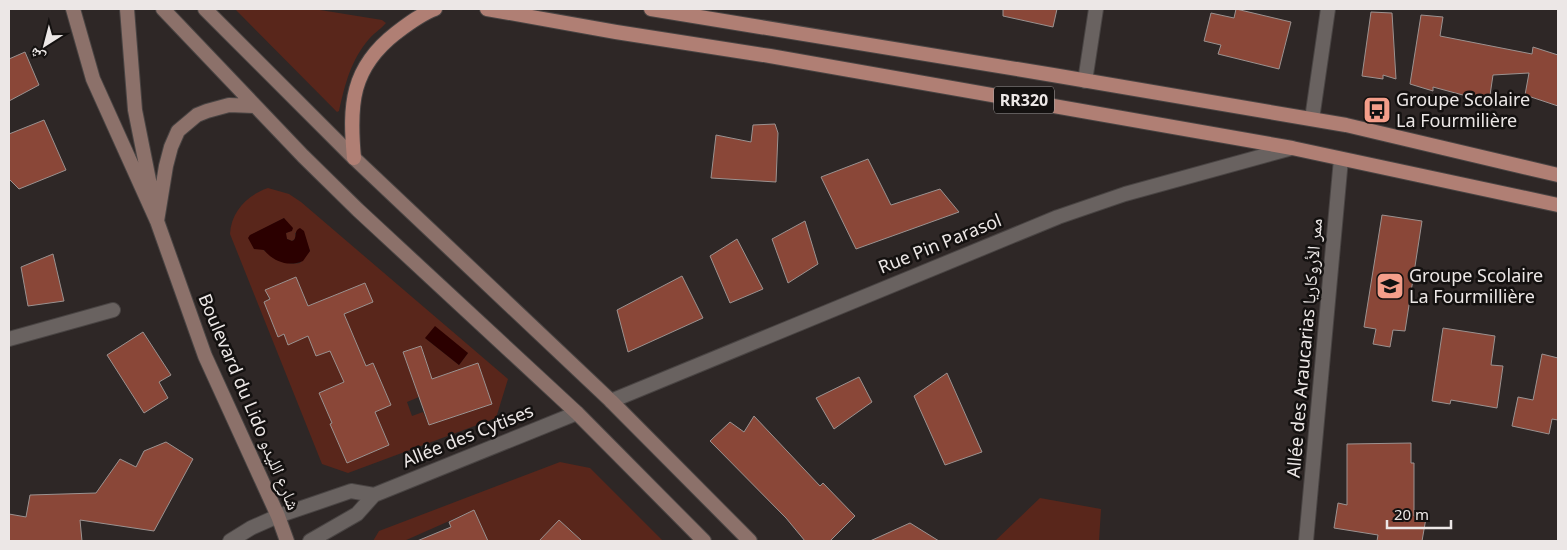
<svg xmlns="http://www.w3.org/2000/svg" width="1567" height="550" font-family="'Noto Sans','Noto Naskh Arabic',sans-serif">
	<rect width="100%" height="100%" fill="#2e2726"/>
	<path fill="#59261b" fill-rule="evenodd" d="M235,9H314L382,20L386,23C381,29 374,33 369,39C351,60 345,84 339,111L337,112Z
		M268,188L289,194L301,202L508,379L496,418L348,473L322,464L230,234C231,212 247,195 268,188ZM284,218L288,232L285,234L287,239L292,241L296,238L295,233L303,231L310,251L300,263C285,266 273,257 262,249H256L249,236ZM296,277L308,306L365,284L373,302L344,314L355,341L317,356L308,336L288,345L284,334L278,337L264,302L269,299L266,290ZM425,338L468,353L459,365ZM421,346L432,379L478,363L492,404L454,417L453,412L445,420L429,425L423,412L412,416L407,402L419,397L403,352ZM373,363L382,384L375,412L389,445L347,463L330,424L332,423L319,393L344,382L342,376Z
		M560,462L590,468L663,541H582L559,520L539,541H488L474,510L404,541H373L379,531Z
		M1040,498L1101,509L1099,541H995Z"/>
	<path fill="#2b0000" d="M284,218L293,228L292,231L286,233L287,239L292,241L294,240C297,236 294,230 300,228L304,231L310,251L303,261C288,267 274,262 264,250L254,249L248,238L250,235Z
		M435,326L468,353L459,365L425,338Z"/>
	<path fill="#8a4738" stroke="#9b9290" d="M1003,9H1057L1053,27L1003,16Z
		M1236,9L1291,22L1279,69L1218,54L1221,45L1204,41L1211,13L1234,18Z
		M1371,12L1392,13L1396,79L1383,75V79L1362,76Z
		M1421,15L1443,17L1440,36L1532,54L1533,47L1558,55V106L1525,95L1529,73L1493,75L1489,102L1433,87V91L1410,84Z
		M25,52L39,85L9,101V59Z
		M44,120L66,170L19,189L9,179V134Z
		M775,124L778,133L776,182L711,178L716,135L751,142L753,125Z
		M868,159L891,205L940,189L959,212L856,249L821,177Z
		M1382,215L1422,221L1405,331L1393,330L1390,347L1373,344L1376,329L1364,327Z
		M805,221L818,264L788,283L772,239Z
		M737,239L763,289L730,303L710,256Z
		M53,254L64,301L28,306L21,267Z
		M682,276L703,318L628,352L617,310Z
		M296,277L308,306L365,283L373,302L344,314L366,366L373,363L391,405L375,412L389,445L347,463L330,424L332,423L319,393L344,382L330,351L316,356L308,336L288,345L284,334L278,337L264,302L270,299L265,290Z
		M1443,328L1495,336L1491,365L1503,366L1497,408L1451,400L1450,404L1432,401Z
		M143,332L171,375L159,382L168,398L144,413L107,355Z
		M421,346L432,379L478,363L492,404L429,425L403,352Z
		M1542,354L1558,358V420L1552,419L1549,434L1512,426L1518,397L1533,400Z
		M947,373L982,452L945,465L914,396Z
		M859,377L872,402L834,429L816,398Z
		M754,416L820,486L823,483L855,516L830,541H805L786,518L710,441L730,422L744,432Z
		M166,442L193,459L154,531L80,520L82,541H9V514L26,517L30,495L96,493L120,459L136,467L144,451Z
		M1411,443V463H1414V516L1426,518L1422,541H1377L1378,535L1334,528L1338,503L1347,505V444Z
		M474,510L488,541H417L451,527L449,522Z
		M559,520L582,541H539Z
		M910,523L939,541H870Z"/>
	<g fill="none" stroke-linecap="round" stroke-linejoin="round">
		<defs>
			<path id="minor" d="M1085,81L1096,9
				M1312,119L1328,9
				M9,339L113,310
				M611,401L1058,217L1125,194L1292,148
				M230,541L251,528L278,516L351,491L374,495
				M310,541L357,514L374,495L577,413
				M1306,541L1341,159"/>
			<path id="secondary" d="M73,9L93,79L157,221L205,356L278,516L287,541
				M127,9L135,110L152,195
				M163,9L303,156L358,210L577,413L704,541
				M205,9L354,158L611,401L750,541
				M157,221L166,166L171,147L178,131L197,115L207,111L229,105L254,106"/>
			<path id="primary" d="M487,9L616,32L770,56L1292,148L1558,205
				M651,9L1053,75L1346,125L1558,175
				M354,158C349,105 351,68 396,33C408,24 421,14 435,9"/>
		</defs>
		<use href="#minor" stroke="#494443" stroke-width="16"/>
		<use href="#secondary" stroke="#494443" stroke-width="16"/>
		<use href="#primary" stroke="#494443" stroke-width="16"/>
		<use href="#minor" stroke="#696260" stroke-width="14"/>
		<use href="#secondary" stroke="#8c716a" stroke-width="14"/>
		<use href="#primary" stroke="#b07f74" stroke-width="14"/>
	</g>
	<defs>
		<symbol id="bus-square" viewBox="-11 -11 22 22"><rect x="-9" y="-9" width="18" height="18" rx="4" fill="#f49e8a" stroke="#141110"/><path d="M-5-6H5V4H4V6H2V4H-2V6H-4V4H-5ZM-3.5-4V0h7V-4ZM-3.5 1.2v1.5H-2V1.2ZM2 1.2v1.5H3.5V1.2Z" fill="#111"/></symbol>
		<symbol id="school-square" viewBox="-11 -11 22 22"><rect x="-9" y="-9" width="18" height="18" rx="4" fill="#f49e8a" stroke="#141110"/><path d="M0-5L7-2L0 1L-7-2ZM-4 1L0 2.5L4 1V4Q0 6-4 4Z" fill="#111"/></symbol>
	</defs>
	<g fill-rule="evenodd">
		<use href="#bus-square" x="1361" y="94" width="32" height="32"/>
		<use href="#school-square" x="1374" y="270" width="32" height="32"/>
	</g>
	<g text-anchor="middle" stroke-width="5" stroke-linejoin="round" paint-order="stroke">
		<rect fill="#141110" stroke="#aba7a6" stroke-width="1" x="994" y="86.5" width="60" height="27" rx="4"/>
		<g font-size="16" font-weight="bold" fill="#ece7e6">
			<text x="1024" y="106">RR320</text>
		</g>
		<g font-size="18" fill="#ece7e6" stroke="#141110" text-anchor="start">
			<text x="1396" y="106">Groupe Scolaire<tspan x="1396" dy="21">La Fourmilière</tspan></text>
			<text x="1409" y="282">Groupe Scolaire<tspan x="1409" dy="21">La Fourmillière</tspan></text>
		</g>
		<g font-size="18" fill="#ece7e6" stroke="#141110">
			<text transform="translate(940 244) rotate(-22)" y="6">Rue Pin Parasol</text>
			<text transform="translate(1305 348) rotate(-85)" y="6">Allée des Araucarias ممر الأروكاريا</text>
			<text transform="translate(249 402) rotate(67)" y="6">Boulevard du Lido شارع الليدو</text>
			<text transform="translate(468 436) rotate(-22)" y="6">Allée des Cytises</text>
		</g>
	</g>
	<rect width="1567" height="550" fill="none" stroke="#ece7e6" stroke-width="20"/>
	<g transform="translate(45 45) rotate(216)" stroke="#141110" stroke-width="4" paint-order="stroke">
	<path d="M0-4L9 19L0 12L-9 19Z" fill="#ece7e6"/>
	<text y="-8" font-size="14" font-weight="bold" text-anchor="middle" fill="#ece7e6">ش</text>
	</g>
	<path d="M1387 520v8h64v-8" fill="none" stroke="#ece7e6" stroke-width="2.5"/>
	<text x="1394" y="520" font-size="15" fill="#ece7e6" stroke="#141110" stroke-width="4" paint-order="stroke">20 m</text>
</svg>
